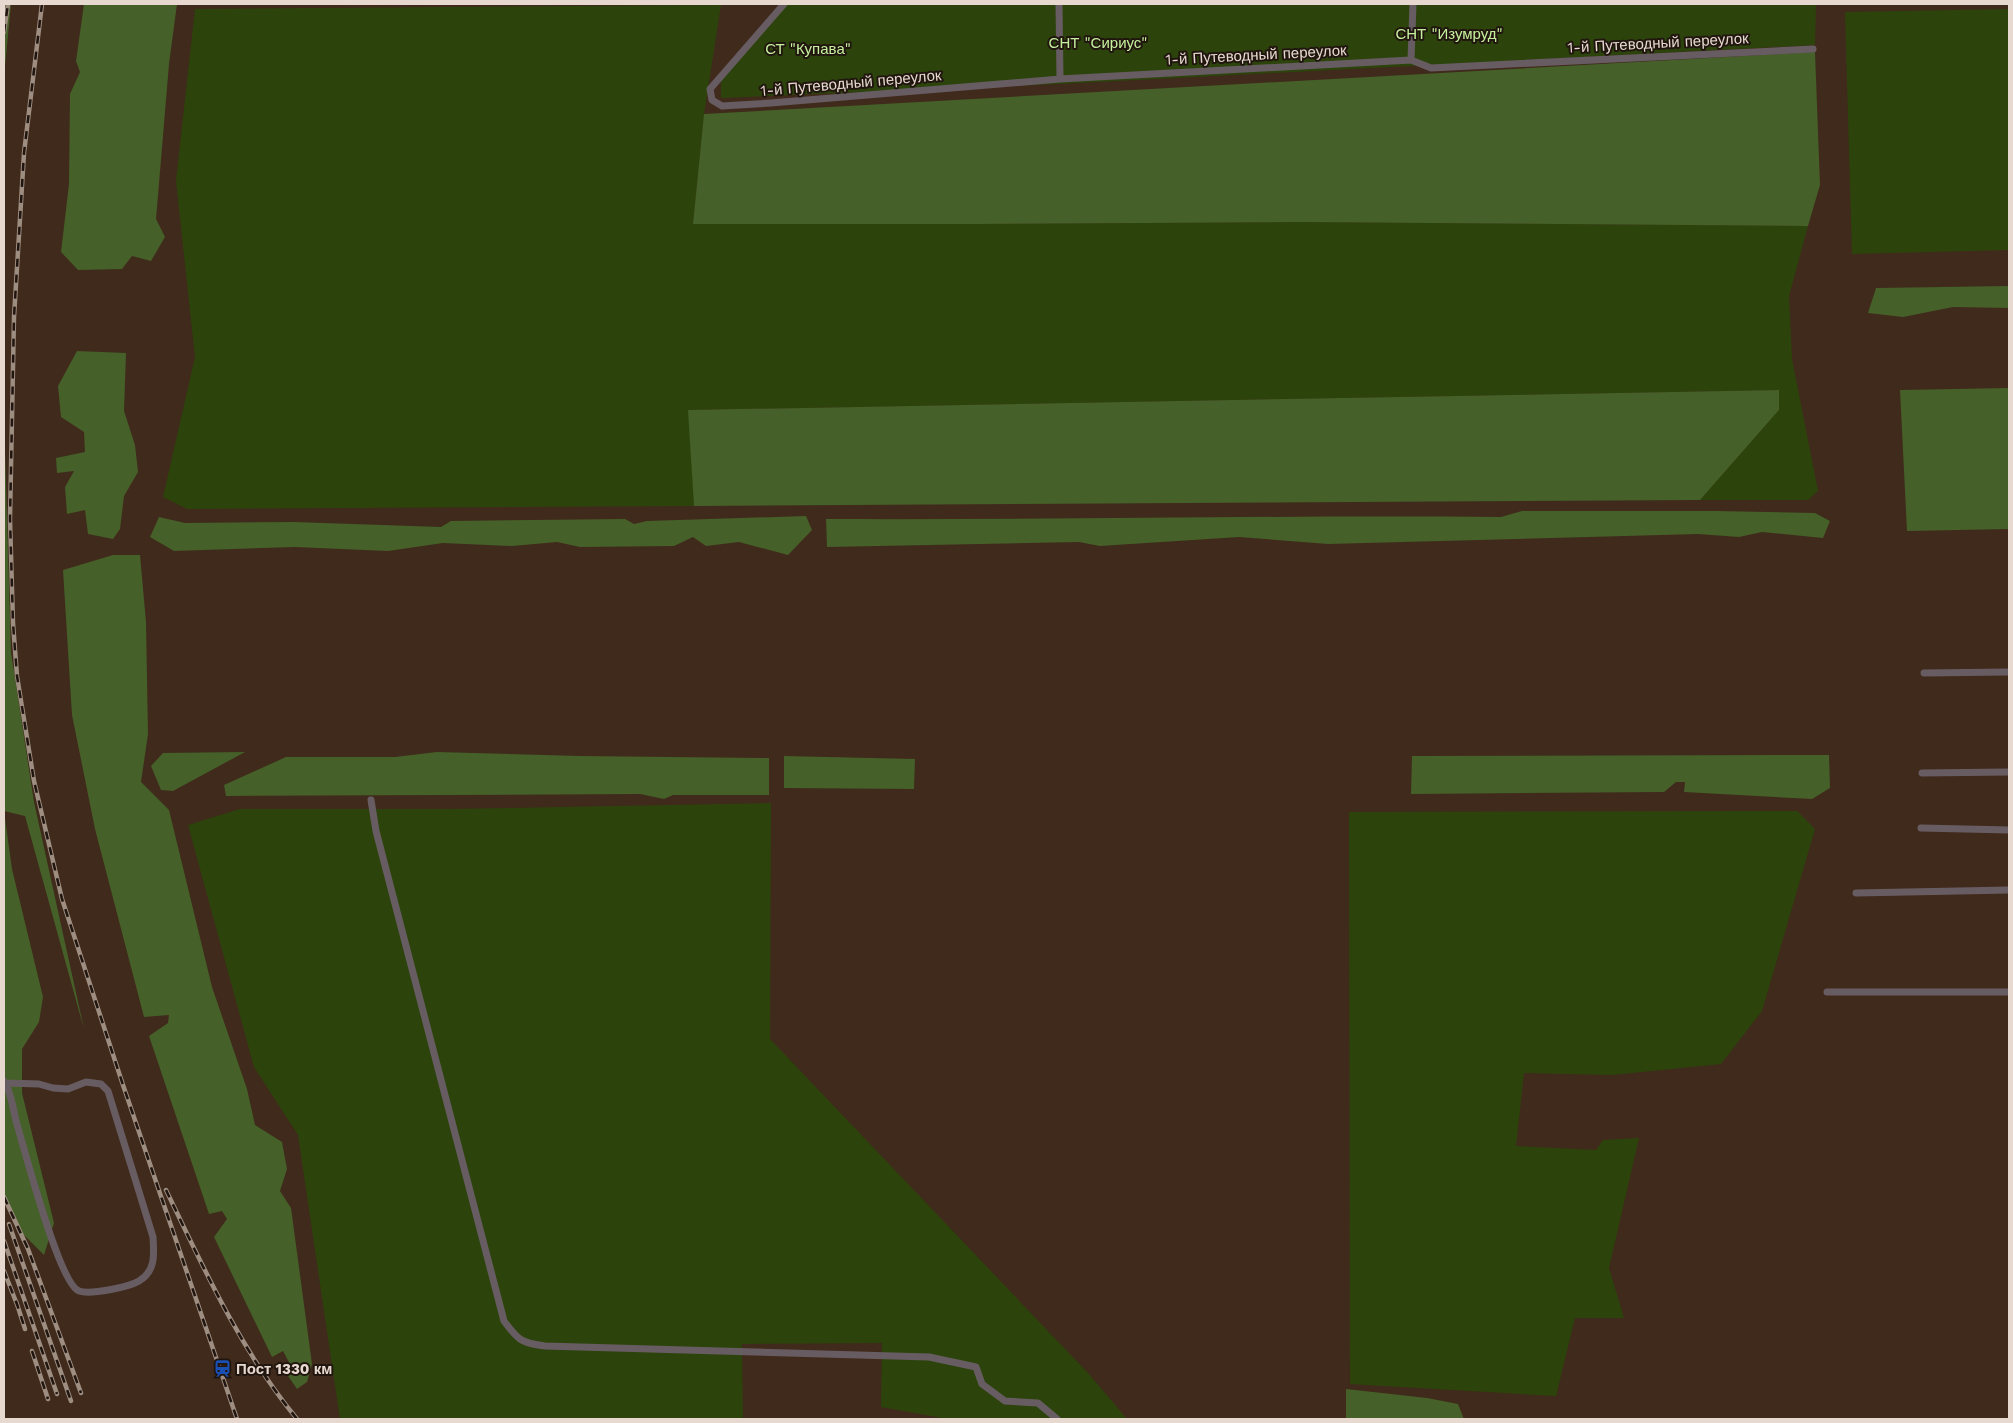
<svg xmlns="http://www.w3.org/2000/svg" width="2013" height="1423" font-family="'Work Sans',sans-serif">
	<rect width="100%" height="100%" fill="#402a1b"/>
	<path fill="#2c440c" d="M786,4H1816L1815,45L1060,84L721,98V80Z
		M721,5L704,114L693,224H974L1299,222L1808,226L1789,296L1792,359L1818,491L1808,500H1700L1779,410L1778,390L689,410L694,506L187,509L163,497L195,357L176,181L195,9Z
		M2009,9V250L1852,254L1845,12Z
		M771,803L770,1039L1088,1373L1127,1419H948L881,1407L882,1343L742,1344L743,1419H340L298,1135L254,1067L188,825L240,809H450Z
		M1797,811L1815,829L1762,1011L1721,1064L1612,1075L1524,1073L1516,1146L1596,1150L1603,1140L1639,1138L1609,1268L1624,1318H1575L1556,1396L1350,1384L1349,812Z"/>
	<path fill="#456028" d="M4,4H11L4,77Z
		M84,4H177L169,64L156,219L165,237L151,261L132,256L122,269L78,270L61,252L69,184L70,94L80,72L76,61Z
		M1815,52L1820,185L1808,226L1299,222L974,224H693L704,114Z
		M2009,286V308L1953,307L1903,317L1868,313L1876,288Z
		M77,351L126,353L124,411L135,445L138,472L124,496L120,529L113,539L88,534L85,510L67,514L65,487L74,471L57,473L56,458L85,452L84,432L61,417L58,386Z
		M2009,388V529L1907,531L1900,390Z
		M1779,390V410L1700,500L694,506L688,410Z
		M4,417L11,652L34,802L84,1029L25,816L4,811L12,869L43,997L39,1022L22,1049V1093L54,1223L44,1255L20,1231L4,1195Z
		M1522,511H1716L1815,513L1830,521L1823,538L1762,532L1739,537L1698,534L1328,544L1239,537L1100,546L1079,542L827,547L826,519C1051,520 1276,515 1501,517Z
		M806,516L812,530L788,555L739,542L706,546L693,537L674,546L580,547L557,542L512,546L443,543L388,551L295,547L174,551L150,537L159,517L185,523L294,522L441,527L451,521L625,519L634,524L647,521Z
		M113,555H140L146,622L148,734L141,782L169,810L212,987L247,1089L255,1125L282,1142L287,1169L280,1191L291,1208L312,1364L307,1382L297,1389L286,1373L291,1366L283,1351L272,1357L214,1237L227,1219L222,1211L209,1214L149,1036L168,1023L169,1015L144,1017L95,829L72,715L63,570Z
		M245,752L173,791L161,790L151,766L163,753Z
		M437,752L580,756L769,758V795H673L664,799L640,794L226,796L224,785L286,757H395Z
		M1829,755L1830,788L1812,799L1684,792L1685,782H1676L1664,792L1411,794L1412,756Z
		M784,756L915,759L914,789L784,788Z
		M1346,1389L1427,1398L1458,1404L1464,1419H1346Z"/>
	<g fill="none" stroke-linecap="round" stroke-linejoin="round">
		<path stroke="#685c63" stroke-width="7" d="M784,4L710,89L712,100L722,106L771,103L1060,79L1411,60L1431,68L1813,49
			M1059,4L1060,79
			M1411,60L1413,4
			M1924,673L2009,672
			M1922,773L2009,772
			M371,800L376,831L504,1321C518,1340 521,1343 545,1346L929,1357L976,1367L982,1384L1005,1401L1038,1403L1057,1419
			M1921,828L2009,830
			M1856,893L2009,890
			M1827,992H2009
			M4,1081C11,1091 13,1108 16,1121C24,1147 59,1284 79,1291C91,1295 129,1287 139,1281C156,1271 154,1254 153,1237L108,1091L101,1084L86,1082L68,1089L53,1088L39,1084L6,1083"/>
		<defs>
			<path id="rail" d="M42,4L24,153L14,317L10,519L13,623L17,676L34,781L62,899L123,1085L237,1419
				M4,32L8,4
				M166,1190C204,1269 241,1351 297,1419
				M4,1197L28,1249L81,1393
				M9,1224L71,1401
				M4,1241L57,1394
				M4,1271L18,1307
				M16,1301L25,1329
				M32,1351L48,1399"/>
		</defs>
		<use href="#rail" stroke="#9e8d81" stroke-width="4.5"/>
		<use href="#rail" stroke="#20160f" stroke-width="2.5" stroke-dasharray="8" stroke-linecap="butt"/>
	</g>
	<defs>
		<symbol id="station-bare" viewBox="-9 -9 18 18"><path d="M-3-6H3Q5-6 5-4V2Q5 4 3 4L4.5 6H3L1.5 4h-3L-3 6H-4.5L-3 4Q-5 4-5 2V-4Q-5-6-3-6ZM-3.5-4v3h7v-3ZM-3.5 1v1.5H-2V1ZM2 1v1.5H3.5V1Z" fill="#1a4fb4" stroke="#20160f" stroke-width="2.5" paint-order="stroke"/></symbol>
	</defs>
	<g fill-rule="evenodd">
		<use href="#station-bare" x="210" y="1356" width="25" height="25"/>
	</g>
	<g text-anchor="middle" stroke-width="4" stroke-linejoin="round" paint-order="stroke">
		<g font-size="15" fill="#c6f09d" stroke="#20160f">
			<text x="1449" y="39">СНТ "Изумруд"</text>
			<text x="1098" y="48">СНТ "Сириус"</text>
			<text x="808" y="54">СТ "Купава"</text>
		</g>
		<g font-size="15" fill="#e7d9cf" stroke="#20160f">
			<text transform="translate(1658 43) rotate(-3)" y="5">1-й Путеводный переулок</text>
			<text transform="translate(1256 55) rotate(-3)" y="5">1-й Путеводный переулок</text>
			<text transform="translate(851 83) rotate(-5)" y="5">1-й Путеводный переулок</text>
		</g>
		<g font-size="15" font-weight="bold" fill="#e7d9cf" stroke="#20160f" text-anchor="start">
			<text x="236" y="1374">Пост 1330 км</text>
		</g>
	</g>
	<rect width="2013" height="1423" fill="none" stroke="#e7d9cf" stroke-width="10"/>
</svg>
